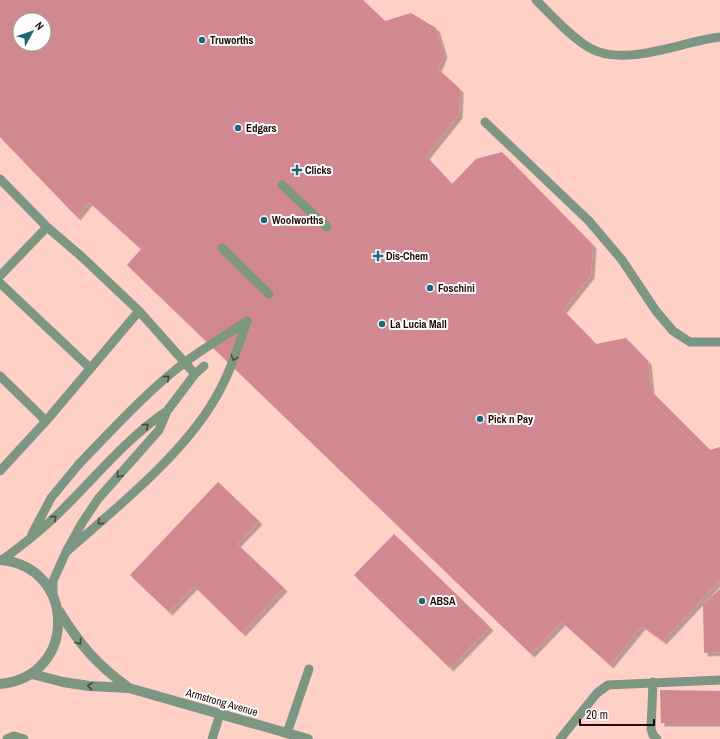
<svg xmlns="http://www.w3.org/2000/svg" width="720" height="739" font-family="'Archivo Narrow',sans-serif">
	<defs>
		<filter id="shadow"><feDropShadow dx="3.5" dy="3.5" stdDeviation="0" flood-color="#0004"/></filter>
	</defs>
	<rect width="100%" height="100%" fill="#ffd0c6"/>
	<path fill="#d18890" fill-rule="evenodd" filter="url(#shadow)" d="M0,0H363L385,21L411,13L436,28L444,54L438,69L460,89L459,115L426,156L452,184L476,159L502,152L593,245L591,275L563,310L596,344L626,338L648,361L651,391L710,450L720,447V580L663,641L642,626L610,665L562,622L531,654L127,265L141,249L89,202L77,217L0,137ZM20,20H44V44H20Z
		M218,482L259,521L237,544L284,588L242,633L194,586L169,612L130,575Z
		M394,534L490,627L450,668L354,575Z
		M720,589V652L704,653L703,604Z
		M660,690L720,691V723H661Z"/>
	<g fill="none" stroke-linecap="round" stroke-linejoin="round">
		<path stroke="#7c9682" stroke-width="9" d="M536,0C552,16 569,35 588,47C624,69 682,41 720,37
			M485,122L589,221L622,260L656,311L673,331L690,342H720
			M0,179L47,227L82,257L139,311L195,374
			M282,185L327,227
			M222,248L269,294
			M0,276L47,227
			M0,283L90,368
			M0,376L46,421
			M0,471L46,421L139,311
			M32,534L51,498L79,464
			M66,552C115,509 184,454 216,397C230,373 238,347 247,321
			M2,560C24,544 46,527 65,507C98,474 128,437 167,411
			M53,594V581L66,552L82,523L98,499L159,430L167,411L195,374L204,366
			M653,682L651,729L653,735L657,739
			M287,733L309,669
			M7,739L14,736L24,739
			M212,739L220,714
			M560,739L597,693L608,685L720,680"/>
		<path stroke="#7c9682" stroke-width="10" d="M0,560C77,566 78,677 0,684
			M59,611C81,646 95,663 129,688
			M32,674L63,682L89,686L129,688L308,739"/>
		<path stroke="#7c9682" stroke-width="9" d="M79,464C114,428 148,390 188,360C207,346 228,334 247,321"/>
	</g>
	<defs><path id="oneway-chevron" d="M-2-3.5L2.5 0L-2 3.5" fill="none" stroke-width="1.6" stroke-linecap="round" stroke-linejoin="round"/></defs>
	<g stroke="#4c493e">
		<use href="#oneway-chevron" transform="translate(234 358) rotate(110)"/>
		<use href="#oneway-chevron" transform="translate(167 378) rotate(-40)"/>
		<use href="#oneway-chevron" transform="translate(146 426) rotate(-40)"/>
		<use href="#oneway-chevron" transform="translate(119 475) rotate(132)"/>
		<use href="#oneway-chevron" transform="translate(54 518) rotate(-42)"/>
		<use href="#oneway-chevron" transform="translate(100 522) rotate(139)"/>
		<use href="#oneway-chevron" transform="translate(79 642) rotate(52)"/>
		<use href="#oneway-chevron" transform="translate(90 686) rotate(-174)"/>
	</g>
	<g fill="#1f6775" stroke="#fdfdfd" stroke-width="1.5">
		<circle cx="202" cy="40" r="4"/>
		<circle cx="238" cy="128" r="4"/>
		<path d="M295 164h4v4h4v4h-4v4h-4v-4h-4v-4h4z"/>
		<circle cx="264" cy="220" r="4"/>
		<path d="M376 250h4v4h4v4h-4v4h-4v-4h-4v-4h4z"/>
		<circle cx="430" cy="288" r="4"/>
		<circle cx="382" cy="324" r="4"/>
		<circle cx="480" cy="419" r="4"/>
		<circle cx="422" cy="601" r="4"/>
	</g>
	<g text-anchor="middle" stroke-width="4" stroke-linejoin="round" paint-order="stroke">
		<g font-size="11" font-weight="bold" fill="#240a06" stroke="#fdfdfd" text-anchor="start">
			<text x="210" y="44">Truworths</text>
			<text x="246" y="132">Edgars</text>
			<text x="305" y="174">Clicks</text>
			<text x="272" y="224">Woolworths</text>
			<text x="386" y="260">Dis-Chem</text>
			<text x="438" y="292">Foschini</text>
			<text x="390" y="328">La Lucia Mall</text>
			<text x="488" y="423">Pick n Pay</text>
			<text x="430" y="605">ABSA</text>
		</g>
		<g font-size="11" fill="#240a06" stroke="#fdfdfd">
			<text transform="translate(222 702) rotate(16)" y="4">Armstrong Avenue</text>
		</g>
	</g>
	<g transform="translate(32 32) rotate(50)"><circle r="19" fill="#fdfdfd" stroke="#a69c9a"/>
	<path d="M0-3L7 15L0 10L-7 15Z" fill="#1f6775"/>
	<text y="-6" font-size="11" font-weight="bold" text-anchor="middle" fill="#240a06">N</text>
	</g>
	<path d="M580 719v6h74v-6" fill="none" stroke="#240a06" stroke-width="2"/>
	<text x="586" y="719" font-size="12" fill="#240a06" stroke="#fdfdfd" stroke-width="3" paint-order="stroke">20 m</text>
</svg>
